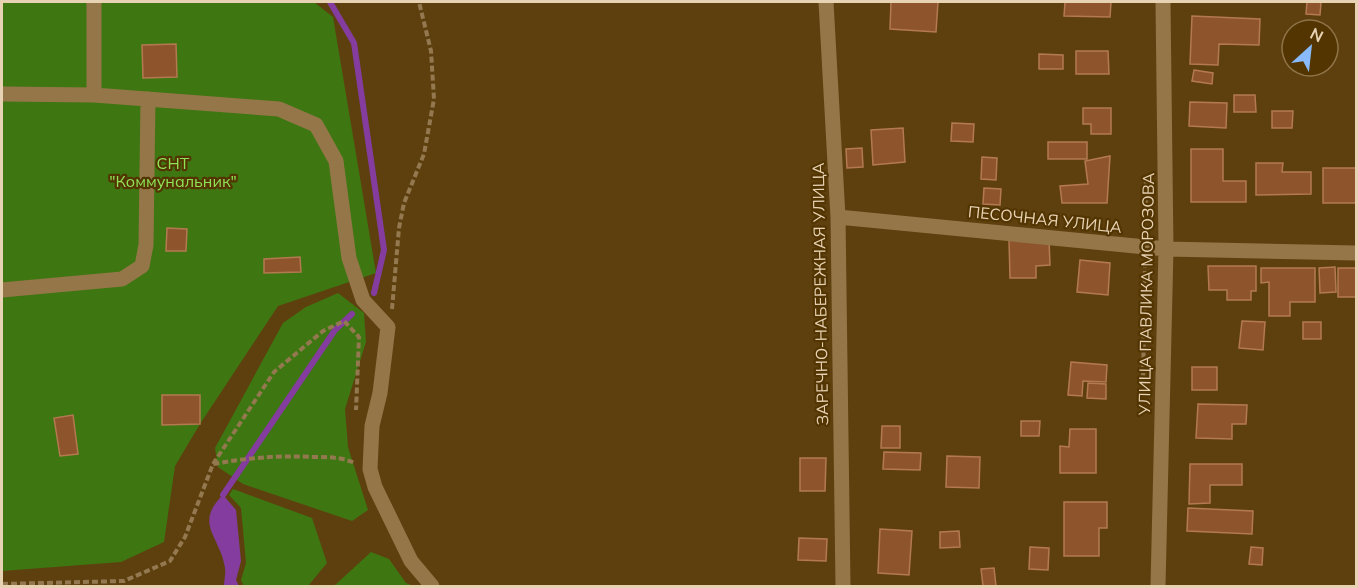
<svg xmlns="http://www.w3.org/2000/svg" width="1358" height="588" font-family="Mulish,sans-serif">
	<rect width="100%" height="100%" fill="#5e400f"/>
	<path fill="#3e7611" d="M2,2H314L333,17L376,273L278,306L200,424L175,466L164,542L121,562L2,571Z
		M338,293L364,313L366,342L345,409L348,447L368,510L352,521L243,484L218,467L215,448L283,323L306,307Z
		M233,489L312,518L327,563L308,586H244L241,580L246,563L241,508L229,495Z
		M371,552L389,559L406,583L413,586H334Z"/>
	<path fill="#843c9f" d="M223,495L236,510L241,561L236,580L239,586H224C224,581 226,573 225,568C221,537 193,524 223,495Z"/>
	<g fill="none" stroke-linecap="round" stroke-linejoin="round">
		<path stroke="#843c9f" stroke-width="6" d="M330,2L354,43L384,250L374,293
			M223,495L335,330L352,314"/>
	</g>
	<path fill="#8e552c" stroke="#b47950" stroke-width="1.5" d="M891,2H938L936,32L890,29Z
		M1065,2H1111L1110,17L1064,16Z
		M1307,2H1321L1320,15L1306,14Z
		M1192,16L1260,19L1259,45L1219,44L1218,65L1190,64Z
		M176,44L177,77L143,78L142,45Z
		M1076,51H1108L1109,74H1076Z
		M1039,54L1063,55V69H1039Z
		M1194,70L1213,73L1212,84L1192,81Z
		M1234,95H1255L1256,112H1234Z
		M1190,102L1227,103L1226,128L1189,126Z
		M1083,108H1111V134H1091V124H1083Z
		M1272,111H1293L1292,128H1272Z
		M952,123L974,124L973,142L951,141Z
		M903,128L905,162L873,165L871,130Z
		M1048,142H1087V159H1048Z
		M862,148L863,167L847,168L846,149Z
		M1191,149H1223V181H1246V202H1191Z
		M1110,156L1107,203H1062L1060,186L1088,184L1085,161Z
		M982,157L997,158L996,180L981,179Z
		M1256,163H1283L1282,172H1311V194L1256,195Z
		M1323,168H1356V203H1323Z
		M984,188L1001,189L1000,205L983,204Z
		M167,228L187,229L186,251H166Z
		M1009,240H1049L1050,265L1036,266V278H1010Z
		M300,257L301,272L264,273V259Z
		M1080,260L1110,263L1108,295L1077,292Z
		M1208,266H1256V291H1251V300H1227V290H1209Z
		M1335,267L1336,292L1320,293L1319,268Z
		M1261,268H1315V302H1290V316H1269V282L1261,283Z
		M1338,268H1356V297H1338Z
		M1242,321L1265,322L1263,350L1239,348Z
		M1303,322H1321V339H1303Z
		M1071,362L1107,365L1106,382L1083,381L1082,396L1068,395Z
		M1192,367H1217V390H1192Z
		M1088,383L1106,384V399L1087,398Z
		M162,395H200V424L162,425Z
		M1198,404L1247,405L1246,424H1232V439L1196,438Z
		M73,415L78,454L60,456L54,418Z
		M1021,421H1040L1039,436H1021Z
		M882,426H900V448H881Z
		M1070,429H1096V473H1060V446L1069,447Z
		M884,452L921,453L920,470L883,469Z
		M947,456L980,457L979,488L946,487Z
		M800,458H826L825,491H800Z
		M1190,464H1242V485H1210V503L1189,504Z
		M1064,502H1107V528H1099V556H1064Z
		M1188,508L1253,511L1252,534L1187,531Z
		M880,529L912,531L909,575L878,573Z
		M959,531L960,547L940,548V532Z
		M799,538L827,539L826,561L798,560Z
		M1030,547L1049,548L1048,570L1029,569Z
		M1251,547L1263,548L1262,565L1249,564Z
		M994,568L996,586H983L981,569Z"/>
	<g fill="none" stroke-linecap="round" stroke-linejoin="round">
		<path stroke="#947950" stroke-width="4" stroke-dasharray="6 3" stroke-linecap="butt" d="M1145,232L1146,179
			M392,309L399,228L404,203L424,154L434,99L431,51L419,2
			M1143,385L1145,263
			M213,464L274,372L323,331L344,321L359,337L356,410
			M2,584L124,581L170,561L185,537L213,464C247,458 279,455 313,457C328,457 341,457 355,463"/>
		<path stroke="#957648" stroke-width="15" d="M94,2V95
			M826,2L838,217L843,586
			M2,94L94,95L279,109L316,125L336,161L349,258L363,300L388,327L380,393L372,426L370,469L375,487L411,561L432,586
			M838,217L1166,249L1356,253
			M2,290L122,279L142,266L146,245L148,99
			M1158,586L1166,249L1163,2"/>
	</g>
	<g text-anchor="middle" stroke-width="4.5" stroke-linejoin="round" paint-order="stroke">
		<g font-size="16" fill="#8ee357" stroke="#523500">
			<text x="173" y="169">СНТ<tspan x="173" dy="18">"Коммунальник"</tspan></text>
		</g>
		<g font-size="16" fill="#e8d2b4" stroke="#523500">
			<text transform="translate(1045 219) rotate(6)" y="6">ПЕСОЧНАЯ УЛИЦА</text>
			<text transform="translate(820 294) rotate(-91)" y="6">ЗАРЕЧНО-НАБЕРЕЖНАЯ УЛИЦА</text>
			<text transform="translate(1146 294) rotate(-89)" y="6">УЛИЦА ПАВЛИКА МОРОЗОВА</text>
		</g>
	</g>
	<rect width="1358" height="588" fill="none" stroke="#e8d2b4" stroke-width="6"/>
	<g transform="translate(1310 48) rotate(27)"><circle r="28" fill="#523500" stroke="#8e7448" stroke-width="1.5"/>
	<path d="M0-4.5L10 22L0 15L-10 22Z" fill="#88bafc"/>
	<text y="-9" font-size="16" font-weight="bold" text-anchor="middle" fill="#e8d2b4">N</text>
	</g>
</svg>
